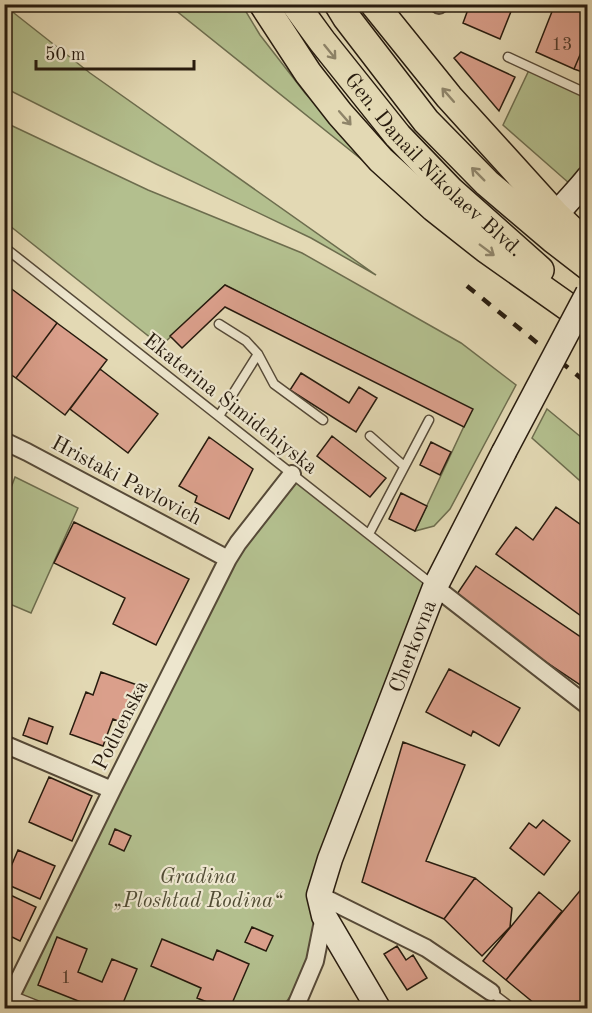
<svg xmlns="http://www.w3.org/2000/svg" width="592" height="1013" font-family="'Old Standard TT',serif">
	<rect width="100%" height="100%" fill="#e3d9b4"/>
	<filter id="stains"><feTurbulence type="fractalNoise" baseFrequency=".00333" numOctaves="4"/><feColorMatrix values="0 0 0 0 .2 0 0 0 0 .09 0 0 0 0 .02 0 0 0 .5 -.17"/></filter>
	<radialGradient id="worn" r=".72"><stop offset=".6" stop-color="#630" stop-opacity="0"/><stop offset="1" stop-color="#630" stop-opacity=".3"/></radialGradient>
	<path fill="#b3bf8e" stroke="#6d6d4e" stroke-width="1.5" d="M169,5H242L260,35L305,93L376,171Z
		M5,6L90,73L376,275L311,238L156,164L5,88Z
		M530,68L587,94V178L578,191L503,125Z
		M4,122L148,190L302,253L461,343L516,385L450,509L434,526L415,531L472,409L225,285L161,346L5,222Z
		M547,409L587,442V487L532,438Z
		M292,474L435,587L330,859L315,961L282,1008H54L13,995L215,588Z
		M15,477L78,508L31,613L5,602V504Z"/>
	<path fill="#da9f8b" stroke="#271b0e" stroke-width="1.5" d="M470,4H514L500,39L463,23Z
		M555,4H562L588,15V36L574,69L536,52Z
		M588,36V74L574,69Z
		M461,52L515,77L499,111L454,58Z
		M5,284L57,323L16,378L4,370Z
		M225,285L473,409L464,427L225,307L182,348L170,336Z
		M57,323L107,360L65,415L16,378Z
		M100,369L158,414L128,453L70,409Z
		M301,373L349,403L359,387L377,398L356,432L290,390Z
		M332,436L386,478L370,497L317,456Z
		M209,437L253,469L229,519L195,502L197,496L179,486Z
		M431,442L451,452L440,475L420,465Z
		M401,493L427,506L415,531L389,519Z
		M556,507L588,530V621L496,554L516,527L533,540Z
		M74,522L189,579L156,645L113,624L125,598L54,563Z
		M476,566L588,642V690L453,600Z
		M449,669L520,708L499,746L473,731L471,736L426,712Z
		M101,672L140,686L126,724L113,719L103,746L70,734L86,692L93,695Z
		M29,718L53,727L47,744L23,735Z
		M403,742L465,765L426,861L475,878L444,919L362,882Z
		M49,777L92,796L72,841L29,822Z
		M543,820L570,841L544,875L510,848L529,823L536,828Z
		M115,829L131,836L124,851L109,844Z
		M18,850L55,866L40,899L4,883Z
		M475,878L512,908L510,927L482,956L444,919Z
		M588,881V1008H540L506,980Z
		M4,892L36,907L20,941L4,933Z
		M539,892L562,911L506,980L483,961Z
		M252,927L273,936L266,951L245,942Z
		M57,937L87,949L78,972L102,982L112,959L137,969L121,1008H96L38,985Z
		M162,939L213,960L217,950L249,964L230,1008H222L197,998L201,988L151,966Z
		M397,946L406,960L413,955L427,978L407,990L384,954Z"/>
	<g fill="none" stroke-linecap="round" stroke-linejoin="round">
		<defs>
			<path id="lane" d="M508,57L588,94
				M4,247L433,585
				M219,324L246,341L258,354L274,384L323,420
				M219,416L258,354
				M370,436L404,466
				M369,534L429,420
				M491,992L512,1008
				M11,995L44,1008"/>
			<path id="street" d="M439,5V4
				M4,441L27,452L228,559
				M435,587L588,706
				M4,744L112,790
				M319,895L426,948L491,992
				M5,1008L112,790L228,559L238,543L292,474
				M295,1008L315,961L324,916"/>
			<g id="secondary">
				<path d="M556,215C566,202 578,191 588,178"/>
				<path id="s1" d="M378,1008L324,916L319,895L330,859L435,587L504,452"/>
			</g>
			<g id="primary">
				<path d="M263,4L308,73L340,114L381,160L434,208L486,249L588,321"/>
				<path id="s2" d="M295,4L322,41L398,136L450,190L540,270"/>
				<path d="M338,4L346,17L426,121L487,183L553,239L588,266"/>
				<path d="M374,4L449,97L556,215L588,246"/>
			</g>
		</defs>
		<use href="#lane" stroke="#564a38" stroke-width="11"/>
		<use href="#street" stroke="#564a38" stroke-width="20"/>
		<use href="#secondary" stroke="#271b0e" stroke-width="27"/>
		<use href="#primary" stroke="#271b0e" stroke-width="30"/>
		<use href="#lane" stroke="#ede6ce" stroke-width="8"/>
		<use href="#street" stroke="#ede6ce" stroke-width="16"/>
		<use href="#secondary" stroke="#ede6ce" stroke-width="24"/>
		<use href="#primary" stroke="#e3d9b4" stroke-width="27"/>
		<path stroke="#271b0e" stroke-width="4.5" stroke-dasharray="10 10" stroke-linecap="butt" d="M467,286L588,384"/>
		<defs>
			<path id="secondary-bridge" d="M504,452L588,293"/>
		</defs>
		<use href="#secondary-bridge" stroke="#271b0e" stroke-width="27" stroke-linecap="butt"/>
		<use href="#secondary-bridge" stroke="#ede6ce" stroke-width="24"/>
	</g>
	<defs><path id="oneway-shaft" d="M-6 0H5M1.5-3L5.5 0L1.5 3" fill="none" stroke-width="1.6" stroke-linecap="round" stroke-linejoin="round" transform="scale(1.5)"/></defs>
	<g stroke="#8e8469">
		<use href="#oneway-shaft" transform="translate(330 52) rotate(51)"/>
		<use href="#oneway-shaft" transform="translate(448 95) rotate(-131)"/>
		<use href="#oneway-shaft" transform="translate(345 118) rotate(49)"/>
		<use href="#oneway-shaft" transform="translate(478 174) rotate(-135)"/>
		<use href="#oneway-shaft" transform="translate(487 250) rotate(37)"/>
	</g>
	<g text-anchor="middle" stroke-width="4.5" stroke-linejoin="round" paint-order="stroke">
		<g font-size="18" fill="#543c2d">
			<text x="562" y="50">13</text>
			<text x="66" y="983">1</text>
		</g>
		<g font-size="21" fill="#271b0e" stroke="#ede6ce">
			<text dy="7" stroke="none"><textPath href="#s2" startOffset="213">Gen. Danail Nikolaev Blvd.</textPath></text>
			<text transform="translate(231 403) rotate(38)" y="7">Ekaterina Simidchiyska</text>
			<text transform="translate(127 480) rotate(28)" y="7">Hristaki Pavlovich</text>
			<text dy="7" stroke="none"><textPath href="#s1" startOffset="394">Cherkovna</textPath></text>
			<text transform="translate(120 725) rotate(-63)" y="7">Poduenska</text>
		</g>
		<g font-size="21" font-style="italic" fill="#514c34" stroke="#ede6ce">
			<text x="198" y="883">Gradina<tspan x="198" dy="24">„Ploshtad Rodina“</tspan></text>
		</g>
	</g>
	<rect width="592" height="1013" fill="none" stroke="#e3d9b4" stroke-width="24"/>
	<rect x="6" y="6" width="580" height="1001" fill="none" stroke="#271b0e" stroke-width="3"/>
	<rect x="12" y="12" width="568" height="989" fill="none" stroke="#271b0e" stroke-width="1.5"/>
	<path d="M36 60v9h158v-9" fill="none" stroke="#271b0e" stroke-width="3"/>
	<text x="45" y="60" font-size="18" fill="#271b0e" stroke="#ede6ce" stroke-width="4.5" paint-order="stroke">50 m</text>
	<rect width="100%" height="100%" filter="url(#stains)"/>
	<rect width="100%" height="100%" fill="url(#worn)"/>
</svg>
